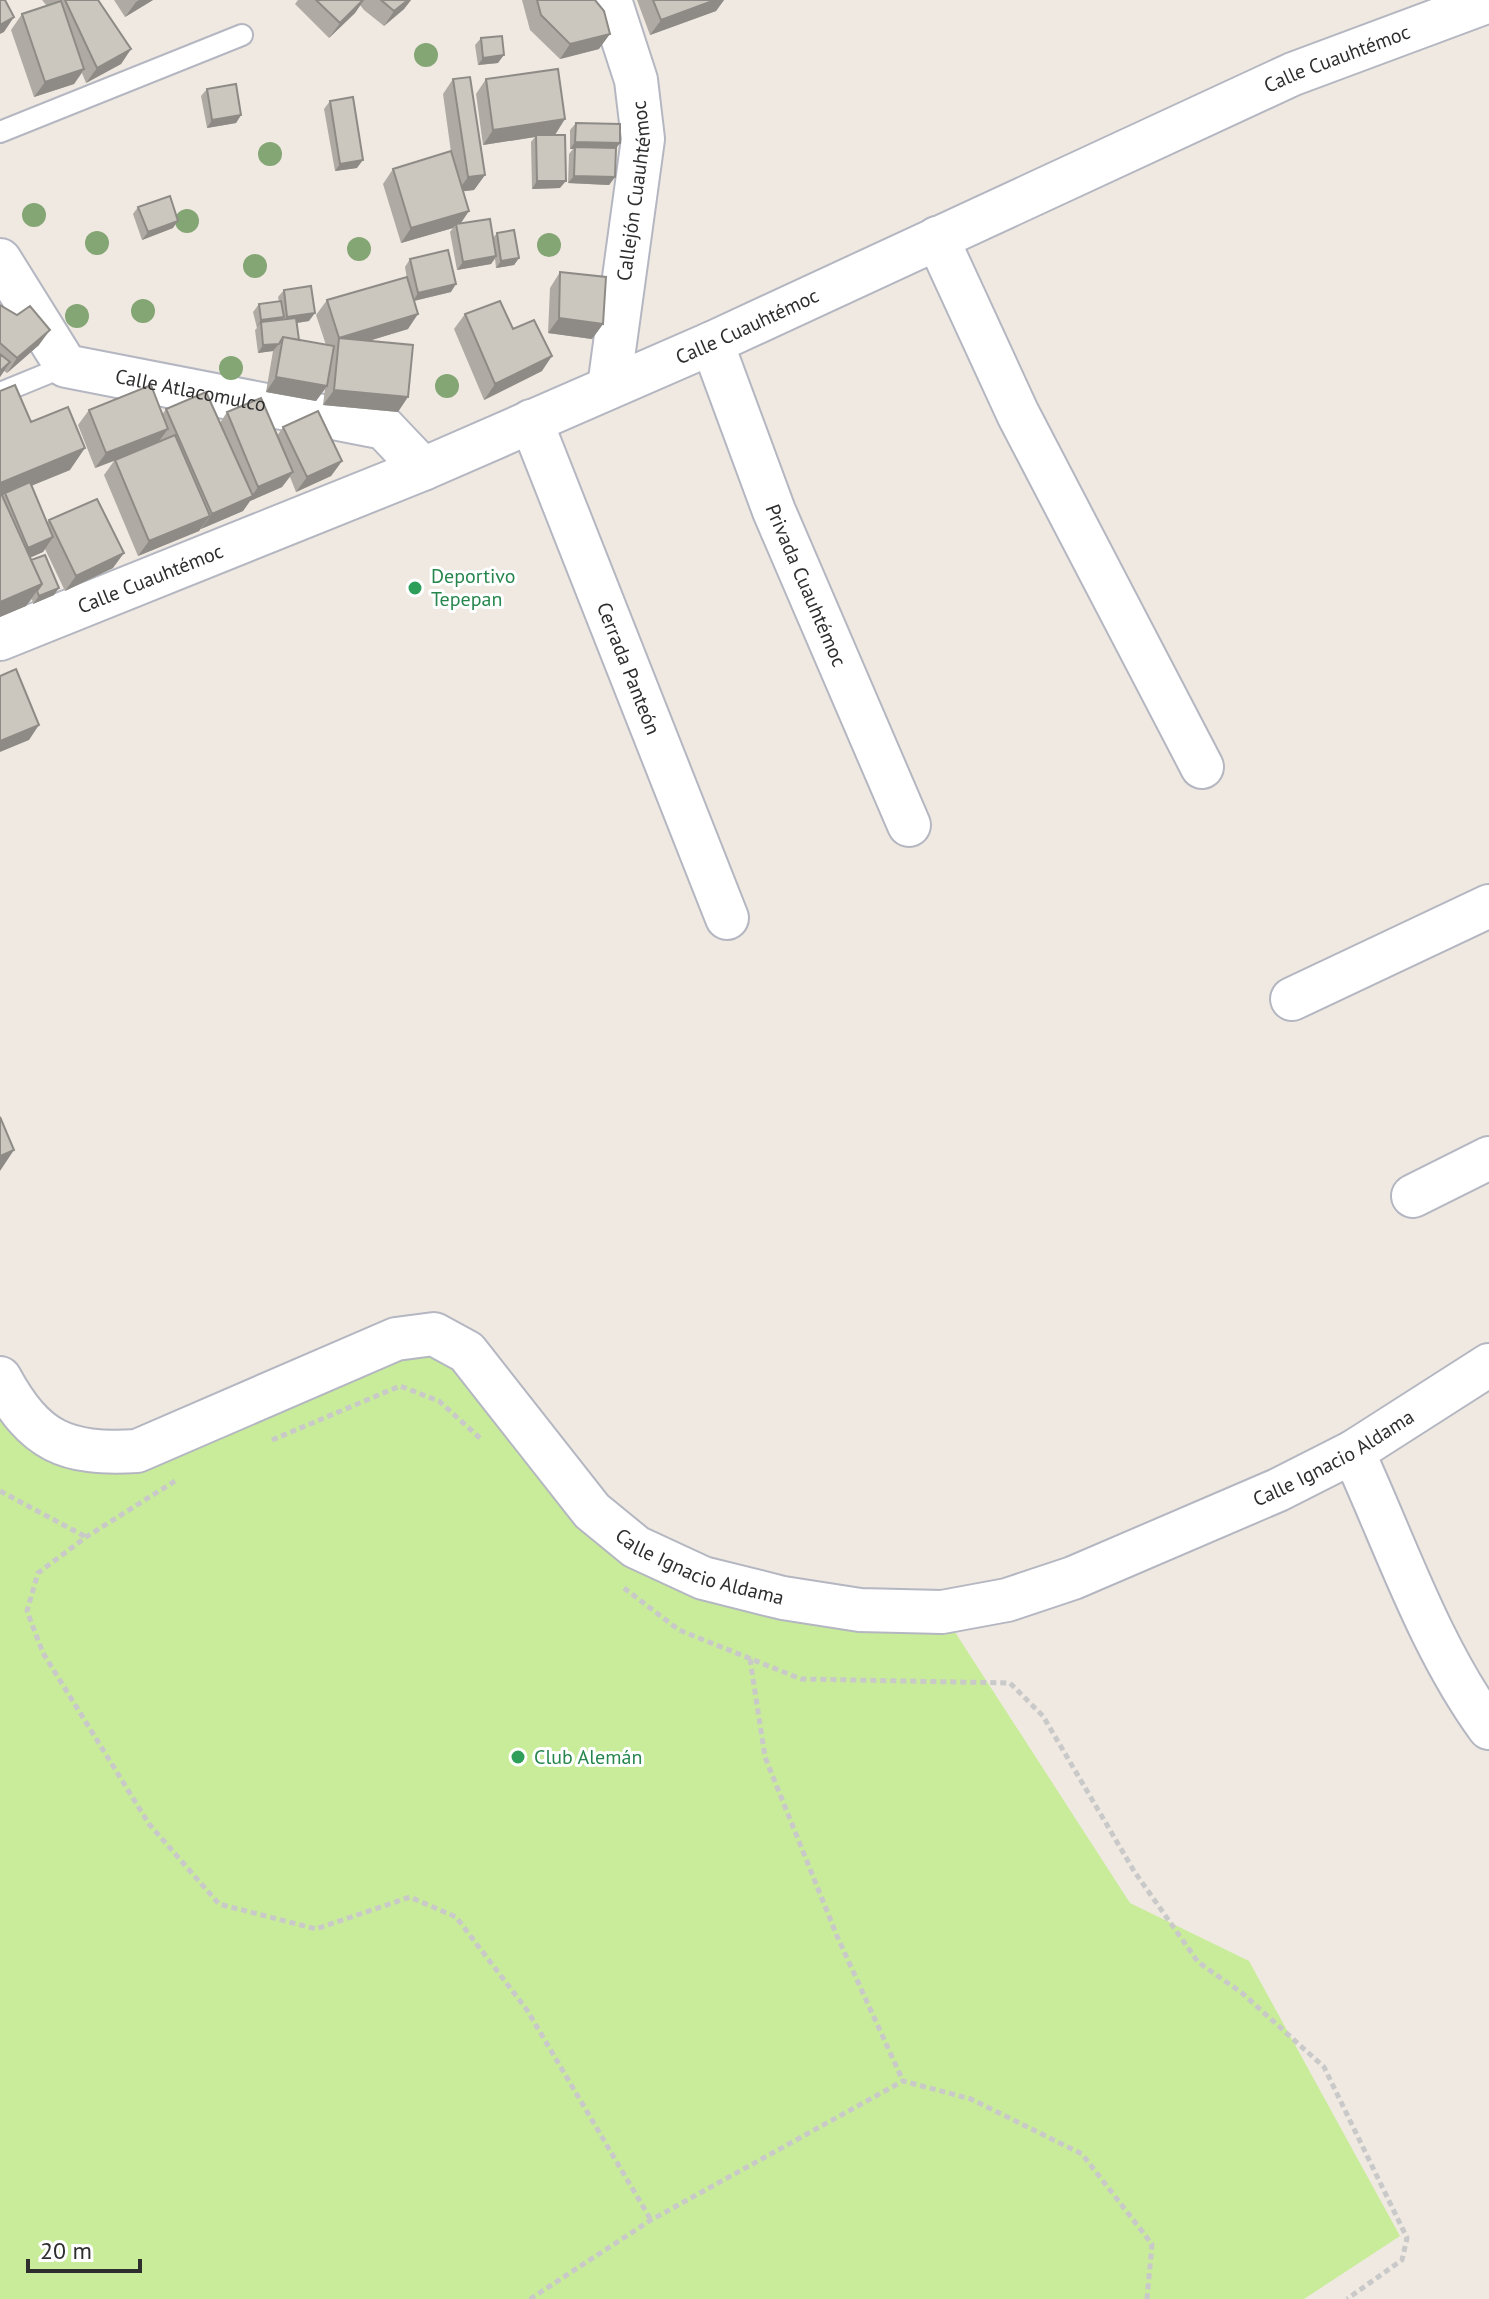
<svg xmlns="http://www.w3.org/2000/svg" width="1489" height="2299" font-family="'PT Sans',sans-serif">
	<rect width="100%" height="100%" fill="#efe9e1"/>
	<path fill="#c9ec9a" d="M434,1334L636,1547L942,1612L1130,1903L1249,1961L1400,2236L1304,2299H0V1378L94,1453Z"/>
	<g fill="none" stroke-linecap="round" stroke-linejoin="round">
		<defs>
			<path id="lane" d="M0,132L242,35
				M0,393L66,366"/>
			<g id="street">
				<path d="M937,238L1018,414L1202,767"/>
				<path id="s1" d="M0,260L66,366L384,428L423,469"/>
				<path id="s2" d="M712,343L774,511L909,825"/>
				<path id="s3" d="M609,387L643,139L636,80L610,0"/>
				<path id="s4" d="M531,421L727,918"/>
				<path id="s5" d="M0,639L423,469L712,343L1293,74L1489,1"/>
				<path d="M1292,999L1489,906"/>
				<path d="M1413,1196L1489,1158"/>
				<path id="s6" d="M0,1378C35,1442 65,1455 137,1451L396,1339L434,1334L467,1352L592,1511L636,1547L703,1578L783,1598L860,1610L942,1612L1007,1600L1073,1578L1278,1490L1353,1452L1489,1365"/>
				<path d="M1353,1452C1395,1543 1429,1646 1489,1728"/>
			</g>
		</defs>
		<use href="#lane" stroke="#b4b7c1" stroke-width="24"/>
		<use href="#street" stroke="#b4b7c1" stroke-width="46"/>
		<path stroke="#c9c9c9" stroke-width="5" stroke-dasharray="6 4" stroke-linecap="butt" d="M272,1440L400,1386L439,1401L482,1440
			M175,1481L86,1537L38,1573L27,1611L43,1653L149,1824L219,1904L316,1929L410,1897L456,1917L527,2010L651,2220
			M0,1491L86,1537
			M624,1588L679,1630L801,1679L1010,1683L1043,1716L1134,1871L1198,1962L1242,1993L1324,2067L1407,2238L1402,2260L1347,2299
			M750,1659L765,1757L837,1936L903,2081
			M530,2299L651,2220L903,2081L971,2099L1082,2154L1152,2244L1147,2299"/>
		<use href="#lane" stroke="#fff" stroke-width="20"/>
		<use href="#street" stroke="#fff" stroke-width="42"/>
	</g>
	<g fill="#84a574">
		<circle cx="426" cy="55" r="12"/>
		<circle cx="270" cy="154" r="12"/>
		<circle cx="34" cy="215" r="12"/>
		<circle cx="187" cy="221" r="12"/>
		<circle cx="97" cy="243" r="12"/>
		<circle cx="549" cy="245" r="12"/>
		<circle cx="359" cy="249" r="12"/>
		<circle cx="255" cy="266" r="12"/>
		<circle cx="143" cy="311" r="12"/>
		<circle cx="77" cy="316" r="12"/>
		<circle cx="231" cy="368" r="12"/>
		<circle cx="447" cy="386" r="12"/>
	</g>
	<path fill="#afaba4" d="M42,0H98L131,49L121,64L86,83L82,73L74,84L34,97L11,30L22,14L47,6Z
		M114,0H153L125,17Z
		M298,0H411L404,9L384,26L364,10L360,5L355,13L329,38L295,4Z
		M522,0H595L599,49L560,59L530,30Z
		M637,0H724L716,11L650,35Z
		M481,38L498,63L478,65L475,45Z
		M453,79L485,175L474,190L463,191L460,223L493,238L497,233L519,258L514,265L496,268L495,259L491,264L457,270L450,232L453,228L401,243L383,184L393,169L451,152L443,94Z
		M486,79L555,135L560,188L532,189L531,142L535,137L483,145L476,94Z
		M207,89L241,115L236,123L207,128L201,96Z
		M330,101L357,168L335,171L324,109Z
		M576,123L620,143L616,148L615,177L609,185L568,183L569,154L573,149H570V130Z
		M138,207L173,228L142,240L133,214Z
		M410,259L451,292L414,301L408,329L369,341L398,412L323,405L325,389L316,401L266,392L273,351L258,353L255,330L257,328L253,312L259,304L279,301L278,297L284,290L309,321L297,323L299,340L326,345L316,315L327,300L407,279L405,267Z
		M560,272L603,324L592,339L548,333L550,288Z
		M0,305L39,345L7,373L4,371L0,377Z
		M465,314L513,329L542,371L484,400L454,329Z
		M0,391L31,422L70,470L31,486L47,522L49,520L113,568L65,591L45,549L43,552L30,558L54,595L33,604L32,599L26,606L0,617Z
		M166,409L220,423L227,412L277,436L283,427L342,461L331,476L296,492L290,477L282,487L250,501L243,511L201,529V528L199,531L138,556L104,475L114,461L95,468L78,425L89,410L162,415Z"/>
	<path fill="#8e8b86" d="M139,0H153L125,17L136,2Z
		M364,0L355,13L329,38L340,23Z
		M408,0H411L404,9L384,26L394,11Z
		M715,0H724L716,11L650,35L661,20Z
		M14,17L4,32L0,34V25Z
		M610,34L599,49L560,59L570,44Z
		M131,49L121,64L86,83L97,68Z
		M504,55L498,63L478,65L483,58Z
		M84,69L74,84L34,97L45,82Z
		M241,115L236,123L207,128L212,120Z
		M565,119L555,135H536L535,137L483,145L493,130Z
		M575,142L620,143L614,151L575,147L573,149H570Z
		M363,160L357,168L335,171L340,164Z
		M485,175L474,190L457,192L468,177Z
		M574,176L615,177L609,185L568,183Z
		M537,181H566L560,188L532,189Z
		M469,211L459,226L456,224L453,228L401,243L411,228Z
		M178,221L173,228L142,240L148,232Z
		M496,256L491,264L457,270L463,262Z
		M519,258L514,265L496,268L501,261Z
		M456,284L451,292L413,301L418,293Z
		M315,313L309,321L282,325L287,317Z
		M418,314L408,329L338,350L339,338Z
		M284,317L278,324L261,322L256,328L261,320Z
		M559,318L603,324L592,339L548,333Z
		M50,330L39,345L7,373L17,358Z
		M279,344L273,351L258,353L263,345Z
		M552,356L542,371L484,400L495,384Z
		M10,362L0,377V371Z
		M276,377L327,386L316,401L266,392Z
		M334,390L408,397L398,412L323,405Z
		M168,429L157,444L95,468L106,453Z
		M85,448L70,470L6,496L5,493L0,499V483Z
		M342,461L331,476L296,492L307,477Z
		M293,472L282,487L250,501L243,511L201,529L212,514L251,497L258,487Z
		M210,516L199,531L138,556L149,541Z
		M53,537L43,552L17,563L28,548Z
		M124,553L113,568L65,591L76,576Z
		M42,584L26,606L0,617V602Z
		M59,588L54,595L33,604L39,596Z
		M39,725L29,740L0,752V741Z
		M14,1150L0,1171V1156Z"/>
	<path fill="#cbc7bf" stroke="#8e8b86" stroke-width="2" d="M0,0H5L14,17L0,25Z
		M65,0H98L131,49L97,68Z
		M316,0H363L340,23Z
		M381,0H408L394,11Z
		M537,0H595L604,11L610,34L570,44L541,15Z
		M653,0H715L661,20Z
		M61,1L84,69L45,82L22,14Z
		M502,36L504,55L483,58L481,38Z
		M558,69L565,119L493,130L486,79Z
		M470,77L485,175L468,177L453,79Z
		M236,84L241,115L212,120L207,89Z
		M353,97L363,160L340,164L330,101Z
		M576,123L620,124V143L575,142Z
		M536,135H565L566,181H537Z
		M575,147L616,148L615,177L574,176Z
		M451,151L469,211L411,228L393,169Z
		M170,196L178,221L148,232L138,207Z
		M490,219L496,256L463,262L456,224Z
		M514,230L519,258L501,261L497,233Z
		M448,250L456,284L418,293L410,259Z
		M560,272L606,277L603,324L559,318Z
		M407,277L418,314L339,338L327,300Z
		M311,286L315,313L287,317L284,290Z
		M281,301L284,317L261,320L259,304Z
		M500,301L513,329L534,320L552,356L495,384L465,314Z
		M0,305L17,315L30,306L50,330L17,358L0,343Z
		M296,318L299,340L283,337L279,344L263,345L261,322Z
		M283,337L334,346L327,386L276,377Z
		M339,338L413,345L408,397L334,390Z
		M0,354L10,362L0,371Z
		M15,385L31,422L68,407L85,448L0,483V391Z
		M151,385L168,429L106,453L89,410Z
		M206,392L253,496L212,514L166,409Z
		M261,398L293,472L258,487L227,412Z
		M318,411L342,461L307,477L283,427Z
		M175,435L210,516L149,541L115,460Z
		M30,482L53,537L28,548L5,493Z
		M0,491L42,584L0,602Z
		M97,499L124,553L76,576L49,520Z
		M45,555L59,588L39,596L37,591L42,584L31,560Z
		M16,669L39,725L0,741V676Z
		M0,1117L14,1150L0,1156Z"/>
	<g fill="#2e9e5b" stroke="#fff" stroke-width="3">
		<circle cx="415" cy="588" r="8"/>
		<circle cx="518" cy="1757" r="8"/>
	</g>
	<g text-anchor="middle" stroke-width="6" stroke-linejoin="round" paint-order="stroke">
		<g font-size="20" fill="#2e2e2e" stroke="#fff">
			<text dy="7" stroke="none"><textPath href="#s5" startOffset="1458">Calle Cuauhtémoc</textPath></text>
			<text dy="7" stroke="none"><textPath href="#s3" startOffset="198">Callejón Cuauhtémoc</textPath></text>
			<text dy="7" stroke="none"><textPath href="#s5" startOffset="810">Calle Cuauhtémoc</textPath></text>
			<text dy="7" stroke="none"><textPath href="#s1" startOffset="252">Calle Atlacomulco</textPath></text>
			<text dy="7" stroke="none"><textPath href="#s5" startOffset="162">Calle Cuauhtémoc</textPath></text>
			<text dy="7" stroke="none"><textPath href="#s2" startOffset="260">Privada Cuauhtémoc</textPath></text>
			<text dy="7" stroke="none"><textPath href="#s4" startOffset="266">Cerrada Panteón</textPath></text>
			<text dy="7" stroke="none"><textPath href="#s6" startOffset="1524">Calle Ignacio Aldama</textPath></text>
			<text dy="7" stroke="none"><textPath href="#s6" startOffset="852">Calle Ignacio Aldama</textPath></text>
		</g>
		<g font-size="20" fill="#27864d" stroke="#fff" text-anchor="start">
			<text x="431" y="583">Deportivo<tspan x="431" dy="23">Tepepan</tspan></text>
			<text x="534" y="1764">Club Alemán</text>
		</g>
	</g>
	<path d="M28 2259v12h112v-12" fill="none" stroke="#2e2e2e" stroke-width="4"/>
	<text x="40" y="2259" font-size="24" fill="#2e2e2e" stroke="#ffffff" stroke-width="6" paint-order="stroke">20 m</text>
</svg>
